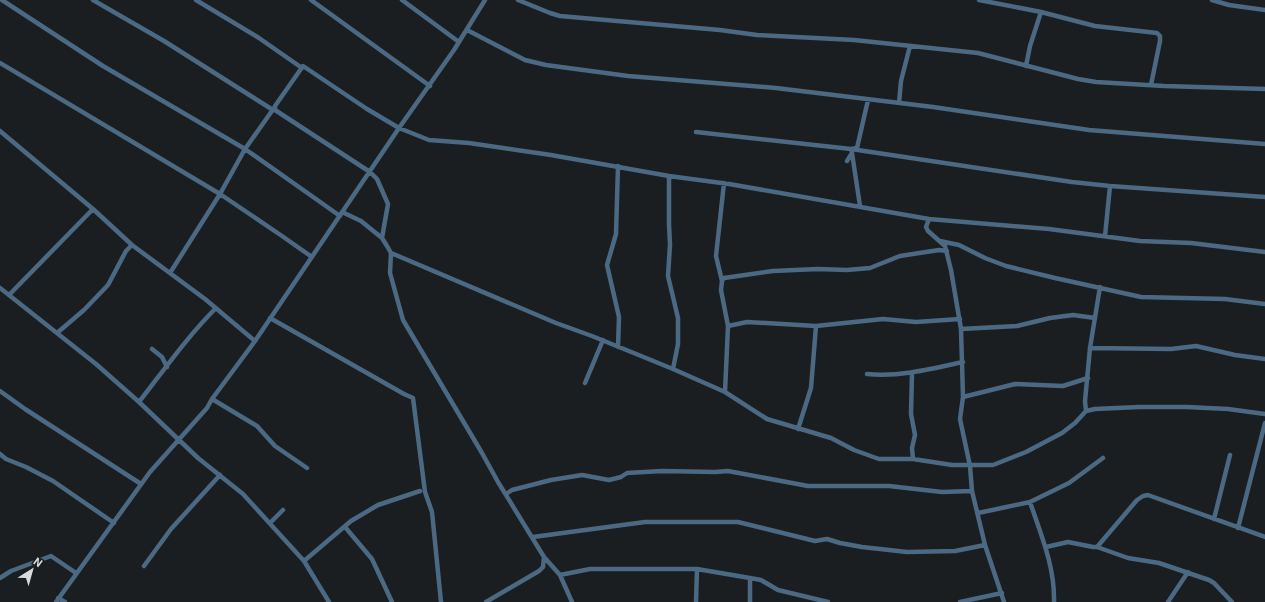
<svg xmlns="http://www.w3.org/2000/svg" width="1265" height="602" font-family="Roboto,sans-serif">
	<rect width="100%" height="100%" fill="#1a1e21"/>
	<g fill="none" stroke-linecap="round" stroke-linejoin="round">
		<path stroke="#4b6983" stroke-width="4.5" d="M2,0L103,66L245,149L340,216
			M93,0L164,41L273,110
			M196,0L259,38L302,68
			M311,0L430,86
			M402,0L459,42
			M518,0L550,13L560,16L720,30L757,35L854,40L978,53L1078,79L1096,82L1164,86L1265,89
			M979,0L1041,12L1095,26L1157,33L1160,36V41L1151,85
			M1212,0L1229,5L1265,10
			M467,30L525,60L546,65L628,76L776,88L933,107L1089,130L1265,144
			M0,63L220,194L282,236L312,257
			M1026,66L1030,46L1041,12
			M899,103L901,81L910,46
			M0,131L93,209L132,245
			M696,132L851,149L1072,182L1110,186L1265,197
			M852,153L860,206
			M847,161L852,153L851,149L857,148L868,100
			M669,176V224L670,245L668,276L678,318V344L673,369
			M342,212L361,221L382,238L387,246L391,253L390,273L403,320L482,453L498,482L544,557L560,575L572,602
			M929,219L926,227L928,231L945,246L951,270L961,329L963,397L960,419L970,466L972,491L985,545L1004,602
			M1105,236L1110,186
			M382,238L388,204L377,179L370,172L275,110V106L303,66L367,109L399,128L429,140L469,143L551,155L669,176L729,184L929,219L1049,229L1140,241L1191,243L1265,252
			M940,241L959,245L985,258L1006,266L1055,278L1141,297L1225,299L1265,304
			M391,253L556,323L592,336L673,369L725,392L767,419L831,438L854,450L879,459H913L952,465H993L1026,452L1062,433L1075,423L1086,411L1095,409L1139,407H1187L1228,409L1265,414
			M170,273L220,194L245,149L274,108
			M722,281L716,256L724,183
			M0,288L96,364L139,402L198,458L243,494L304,561L329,602
			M9,295L93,209
			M270,318L404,394L413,398L425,492L432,512L441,602
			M728,326L747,322L816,326L883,319L916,322L960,319
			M961,329L1017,326L1050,318L1073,315L1095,318
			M57,333L84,310L108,285L126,251L132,245L205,299L255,341
			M618,347L619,317L607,265L616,234L618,166
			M1090,348L1171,349L1196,346L1235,355L1265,359
			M152,349L162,357L167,367
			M912,373L911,414L915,435L912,448L913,459
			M867,374C900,377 931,369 963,362
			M585,383L603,340
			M0,391L25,409L141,484
			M725,392L728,326L721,290L722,281L724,278L773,271L818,269L847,270L870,268L900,256L939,250L947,251
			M963,397L1015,384L1063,386L1088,378
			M212,399L257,426L275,446L307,468
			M139,402C164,370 187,337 216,308
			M1086,411L1085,401L1090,348L1100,287
			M798,429L811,388L816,326
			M0,454L6,459L26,467L53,481L114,523
			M506,494L512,490L551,480L582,475L609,480L621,477L627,473L662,471L715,472L728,471L808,486H889L942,492L972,491
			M1030,502C1041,535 1055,567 1054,602
			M978,513L1030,502L1069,483L1103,458
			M1214,519L1230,455
			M270,523L283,510
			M345,527L372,559L392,602
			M1238,528L1265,423
			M533,537L645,522H738L815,541L827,539L840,543L862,547L907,552L955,551L985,545
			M1046,547L1068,542L1093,547H1097L1128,558L1159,563L1209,580L1214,583L1232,602
			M1097,547L1137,500L1143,496L1148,495L1265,537
			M304,561L351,521L378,505L420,491
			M144,566L171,529L220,475
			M560,575L590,569H697L750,578V602
			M0,578L11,571L51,556L76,573
			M750,578L761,580L778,590L828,602
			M58,598L65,602
			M56,602L150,472L207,408L212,399L255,341L399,128L454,50L485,0
			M486,602L539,571L543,567L544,557
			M696,602L697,569
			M960,602L1002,593
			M1168,602L1188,572"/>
	</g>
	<g transform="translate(32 570) rotate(37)" stroke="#1a1e21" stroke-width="3" paint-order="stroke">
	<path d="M0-3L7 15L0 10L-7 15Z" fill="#d8dbde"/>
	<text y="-6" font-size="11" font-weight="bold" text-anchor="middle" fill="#d8dbde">N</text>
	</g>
</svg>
